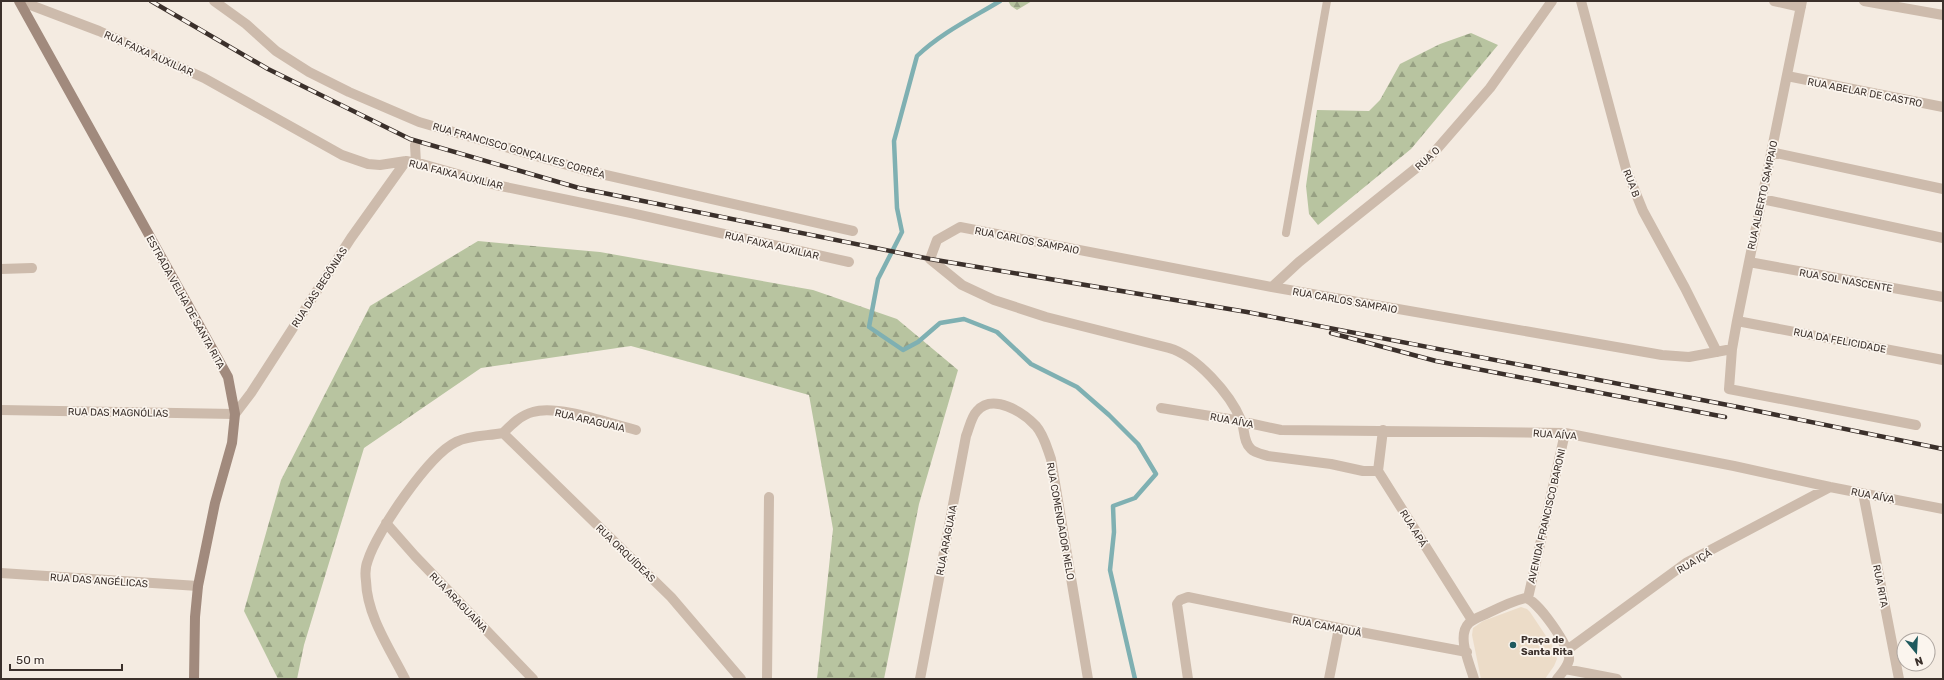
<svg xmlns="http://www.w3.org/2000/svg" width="1944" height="680" font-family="Rubik,sans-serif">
	<defs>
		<pattern id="forest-firs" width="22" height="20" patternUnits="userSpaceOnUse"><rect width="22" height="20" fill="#b8c4a0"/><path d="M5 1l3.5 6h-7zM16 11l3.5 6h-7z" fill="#97a083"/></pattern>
	</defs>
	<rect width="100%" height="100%" fill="#f4ebe1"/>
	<path fill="url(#forest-firs)" d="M1008,1H1032L1017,10L1011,6Z
		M1471,33L1498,45L1411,149L1318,225L1309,214L1306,186L1317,110L1369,111L1380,100L1400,64L1440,44Z
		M478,241L600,252L813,290L897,319L958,370L919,504L884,679H817L833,529L809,395L631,346L481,368L364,448L304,645L297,679H278L244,611L281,480L370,306Z"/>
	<path fill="#ecdcc8" d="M1521,607L1527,609L1530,612L1554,648L1557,659L1554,666L1545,679H1481L1472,635L1473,628L1483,621Z"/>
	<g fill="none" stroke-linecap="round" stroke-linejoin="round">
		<path stroke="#7fb0b2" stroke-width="4.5" d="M1000,1C972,18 941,33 917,56L894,141L897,208L902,232L878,279L869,327L903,350L918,342L940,323L964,319L997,332L1031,364L1077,387L1109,415L1138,444L1156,474L1135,498L1113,506L1114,532L1110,570L1135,679"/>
		<path stroke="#cdbbac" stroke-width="8" d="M1286,233L1327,1"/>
		<path stroke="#cdbbac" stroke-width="10" d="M20,1L99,31L204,78L342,155L368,164L380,165L406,161L422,164L496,185L631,213L849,262
			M214,1L246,24L276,51L309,72L349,92L419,122L588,171L853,231
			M1581,1L1626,169L1643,211L1685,288L1717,352
			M1774,1L1801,7
			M1802,1L1737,321L1732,349L1729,389L1916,425
			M1864,1L1943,15
			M1787,76L1943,107
			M415,145L416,163
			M1771,152L1943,189
			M1762,199L1943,238
			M1749,262L1943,297
			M1,269L32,268
			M1272,287L1299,262L1430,157L1490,88L1552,1
			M1737,321L1943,360
			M1161,408L1235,420L1281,430L1565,433L1734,466L1830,487L1943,509
			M1,410L235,414L251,393L351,238L406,161
			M1383,430L1378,471L1472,620
			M503,433L671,597L741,679
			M503,433C512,424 521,415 533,412C557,404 611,424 636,430
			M1378,471H1363L1331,464L1268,456C1262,454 1255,453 1251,449C1243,442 1245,429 1241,420C1230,394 1197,356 1169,348L1046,317L994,300L962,285L930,259L937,240L960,227L1272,287L1662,355L1689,357L1732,349
			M1863,493L1899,679
			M386,523L415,556L533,679
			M1,573L198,586
			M1528,598L1565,433
			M1567,650L1686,563L1830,487
			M1565,669L1617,679
			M405,679C390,649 367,616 366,581C365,574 365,567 368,560C377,531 429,455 456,442C469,435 488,436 503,433
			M767,679L769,497
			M920,679L966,436C969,429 971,417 977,411C993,393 1023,412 1036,426C1044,435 1047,448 1051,459L1088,679
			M1188,679L1177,604L1180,600L1188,597L1339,628L1467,652
			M1329,679L1339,628
			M1474,679C1470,664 1456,636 1469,623C1474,618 1482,616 1488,613C1500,607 1512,601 1525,598C1537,599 1571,648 1569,660C1567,668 1561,674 1557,679"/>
		<path stroke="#a18a7d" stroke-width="10" d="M19,1L228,377L235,414L232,443L215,503L198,586L195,617L194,679"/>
		<defs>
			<path id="rail" d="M151,1L268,69L410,139L579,188L930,259L1247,312L1733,406L1943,449
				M1331,333L1436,361L1725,417"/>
		</defs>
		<use href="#rail" stroke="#3b302b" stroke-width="4.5"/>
		<use href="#rail" stroke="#fbf5ee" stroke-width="3" stroke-dasharray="9" stroke-linecap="butt"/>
	</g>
	<circle fill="#1f5a5e" stroke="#fbf5ee" stroke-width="1.5" cx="1513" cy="645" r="4"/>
	<g text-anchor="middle" stroke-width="3.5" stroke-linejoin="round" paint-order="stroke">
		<g font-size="10" fill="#3b302b" stroke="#fbf5ee">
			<text transform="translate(149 53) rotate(24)" y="4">RUA FAIXA AUXILIAR</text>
			<text transform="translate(1865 92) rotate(11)" y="4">RUA ABELAR DE CASTRO</text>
			<text transform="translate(519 150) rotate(16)" y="4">RUA FRANCISCO GONÇALVES CORRÊA</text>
			<text transform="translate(1427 158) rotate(-43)" y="4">RUA O</text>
			<text transform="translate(456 174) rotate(14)" y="4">RUA FAIXA AUXILIAR</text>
			<text transform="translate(1632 183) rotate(69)" y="4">RUA B</text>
			<text transform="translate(1762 195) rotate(-78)" y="4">RUA ALBERTO SAMPAIO</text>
			<text transform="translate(1027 240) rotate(11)" y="4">RUA CARLOS SAMPAIO</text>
			<text transform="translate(772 245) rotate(13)" y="4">RUA FAIXA AUXILIAR</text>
			<text transform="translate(1846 280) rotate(10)" y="4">RUA SOL NASCENTE</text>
			<text transform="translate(319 287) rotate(-57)" y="4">RUA DAS BEGÔNIAS</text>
			<text transform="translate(1345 300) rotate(10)" y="4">RUA CARLOS SAMPAIO</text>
			<text transform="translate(186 302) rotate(61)" y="4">ESTRADA VELHA DE SANTA RITA</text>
			<text transform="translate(1840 340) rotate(11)" y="4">RUA DA FELICIDADE</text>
			<text transform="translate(118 412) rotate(1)" y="4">RUA DAS MAGNÓLIAS</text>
			<text transform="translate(590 420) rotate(13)" y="4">RUA ARAGUAIA</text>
			<text transform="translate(1232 420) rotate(11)" y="4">RUA AÍVA</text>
			<text transform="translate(1555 434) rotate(4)" y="4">RUA AÍVA</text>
			<text transform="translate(1873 495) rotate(11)" y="4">RUA AÍVA</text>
			<text transform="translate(1546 516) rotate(-77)" y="4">AVENIDA FRANCISCO BARONI</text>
			<text transform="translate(1061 521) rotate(80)" y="4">RUA COMENDADOR MELO</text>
			<text transform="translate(1414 528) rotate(58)" y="4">RUA APÁ</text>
			<text transform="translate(946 540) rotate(-79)" y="4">RUA ARAGUAIA</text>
			<text transform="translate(626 553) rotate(44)" y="4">RUA ORQUÍDEAS</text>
			<text transform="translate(1694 561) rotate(-30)" y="4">RUA IÇÁ</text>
			<text transform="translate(99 580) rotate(4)" y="4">RUA DAS ANGÉLICAS</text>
			<text transform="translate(1881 586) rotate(79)" y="4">RUA RITA</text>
			<text transform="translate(459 602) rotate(46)" y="4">RUA ARAGUAÍNA</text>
			<text transform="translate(1327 626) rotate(11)" y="4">RUA CAMAQUÃ</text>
		</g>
		<g font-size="10" font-weight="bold" fill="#3b302b" stroke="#fbf5ee" text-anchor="start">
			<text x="1521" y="643">Praça de<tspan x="1521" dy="12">Santa Rita</tspan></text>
		</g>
	</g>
	<rect width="1944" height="680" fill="none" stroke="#3b302b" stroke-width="4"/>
	<g transform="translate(1916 652) rotate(162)"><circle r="19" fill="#fbf5ee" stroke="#aea6a0"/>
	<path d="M0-3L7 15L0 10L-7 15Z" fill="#1f5a5e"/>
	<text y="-6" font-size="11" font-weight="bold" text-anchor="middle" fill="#3b302b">N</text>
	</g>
	<path d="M10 664v6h112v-6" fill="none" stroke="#3b302b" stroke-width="2"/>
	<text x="16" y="664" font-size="12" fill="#3b302b" stroke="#fbf5ee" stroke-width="3" paint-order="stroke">50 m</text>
</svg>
